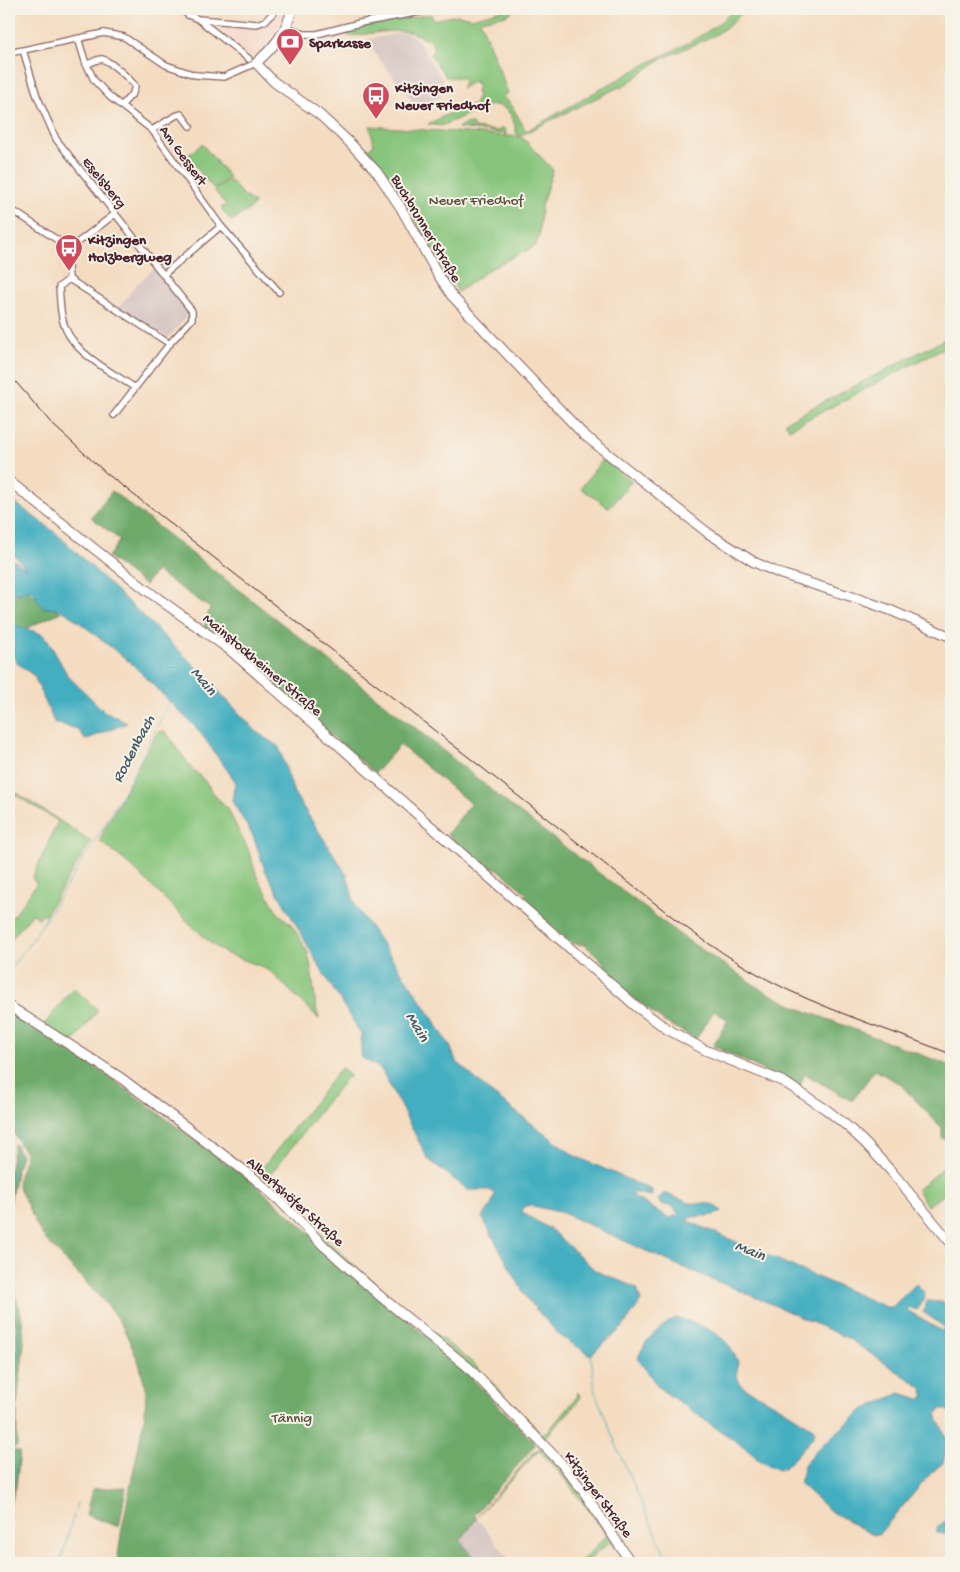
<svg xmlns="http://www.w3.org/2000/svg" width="960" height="1572" font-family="'Gochi Hand',sans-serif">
	<rect width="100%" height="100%" fill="#f7f3e8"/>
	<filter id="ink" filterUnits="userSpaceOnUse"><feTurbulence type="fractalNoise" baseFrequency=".02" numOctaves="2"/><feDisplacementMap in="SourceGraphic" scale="10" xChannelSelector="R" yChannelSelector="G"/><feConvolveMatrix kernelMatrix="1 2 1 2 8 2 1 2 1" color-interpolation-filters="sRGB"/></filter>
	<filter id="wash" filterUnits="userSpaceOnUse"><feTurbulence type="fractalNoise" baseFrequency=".0096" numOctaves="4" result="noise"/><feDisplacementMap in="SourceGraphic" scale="20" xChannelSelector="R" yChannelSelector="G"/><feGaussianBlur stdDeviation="1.12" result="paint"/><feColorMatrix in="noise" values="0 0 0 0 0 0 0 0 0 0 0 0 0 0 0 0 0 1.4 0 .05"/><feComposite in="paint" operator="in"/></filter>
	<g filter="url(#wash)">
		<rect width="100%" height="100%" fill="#f4dcc1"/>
		<path fill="#f6d2c4" d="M278,11H285L282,25L273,41L259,55L254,56L249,55L208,21L257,25L266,24L274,18Z"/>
		<path fill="#d1bfbe" d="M404,32L416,38L443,81L435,86L441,96L419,109L377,56L367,40Z
			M155,268L190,313L168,338L119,307L138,283Z
			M477,1518L512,1563H479L460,1541Z"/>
		<path fill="#87c57b" stroke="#687253" d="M506,9L514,10L507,15L480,20L508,93L502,96L511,104L526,131C563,111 600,89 637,69C670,50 708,38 734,9H746L732,23L717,34L658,61L621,88L619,87L521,135H517C514,118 509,104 490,105L441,126L428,124L453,112L474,105L478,95L476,92L478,85L474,81L461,89L464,81L461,78L446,77L431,55L434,48L431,41L422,38L420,34L416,35C405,26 364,35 350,36L344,33L349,29L431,14L433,20L457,15L472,18Z
			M465,123L472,124L474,128L498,131L501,128L505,129L506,134L458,128Z
			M370,126L522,137L553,170L541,206L539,237L535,246L488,270L458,292L401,196L380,164L368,149L374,145Z
			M202,144L229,177L214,189L187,156Z
			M229,179L241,193L255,204L246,212L231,221L221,208L226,205L214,190Z
			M951,336V344L789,429L785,422Z
			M603,459L632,481L609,508L581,488Z
			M165,731L192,769L205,781L217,798L226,806L248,849L257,876L278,913L291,924L299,937L308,953L311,967L316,1008L319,1019L271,972L258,965L225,953L208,941L131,866L100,841L103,832L154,738L158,732Z
			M9,788L91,841L45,915L43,913L39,918L32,914L9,942V922L37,883L32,879L58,821L9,791Z
			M73,988L98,1010L72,1044L43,1026Z
			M341,1068L346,1071L350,1077H347L266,1180L328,1241L362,1272L417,1319L473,1363L542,1434L548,1431L577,1397L578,1392L580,1397L577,1403L545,1438L539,1437L476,1372L345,1262L259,1177L261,1170Z
			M951,1160V1190L927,1206L917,1190Z
			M541,1448L544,1449L582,1494L615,1546L609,1542L586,1563H579L607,1535L564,1478L540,1451L537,1452L478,1515L535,1451Z"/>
		<path fill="#6daa6b" stroke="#5c644b" d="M112,491L413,726L507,803L683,937L762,990L798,1008L951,1066V1142L942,1138V1128L900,1084L875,1070L852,1101L805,1074L799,1087L713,1046L728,1020L714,1011L696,1039L663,1021L608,978L611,975L600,958L585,945L570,943L526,904V893L498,869L476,863L447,834L471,804L400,745L375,773L204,627L210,608L156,571L145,585L108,557L120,540L91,517Z
			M26,591L61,612L25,629L9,633V596L13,597Z
			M15,1014L110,1077L257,1186L460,1366L536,1444L474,1515L477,1518L460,1541L479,1563H117L122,1528L145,1414L146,1389L139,1363L124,1329L109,1307L46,1240L39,1230L19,1188L17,1182L26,1154L9,1126V1019Z
			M14,1144L21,1155L16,1173L9,1208V1174Z
			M9,1277L19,1306L23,1325L24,1344L17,1407V1447H10L11,1406L17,1344L16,1325L9,1298Z
			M10,1450L20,1452L16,1487L9,1508Z
			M126,1487L119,1527L86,1515L92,1489Z"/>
		<path fill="#42aec0" stroke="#466676" d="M9,498L57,534L192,663L258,733L279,747L294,793L347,875L355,905L425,1006L450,1046L456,1061L491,1093L575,1156L652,1190V1196L634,1193L631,1195L669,1218L679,1215L673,1206L661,1205L658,1200L664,1193L689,1203L711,1204L722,1211C709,1220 699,1212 686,1220L886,1307H892L916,1284L924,1292L925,1297L917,1310L909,1307L907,1310L941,1331L944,1330L942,1325L923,1312L927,1301L942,1302L951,1305V1415L947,1409H942L937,1413L938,1420L949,1442L943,1463L931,1473L880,1533L874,1535L869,1533L829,1510L799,1483L805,1463L821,1446L863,1410L900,1393L920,1399L924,1398L922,1388L849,1339L769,1303L675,1264L563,1213L529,1205L522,1208L523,1213L550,1229L596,1271L637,1288L641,1301L623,1327L591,1355L560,1336L527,1299L482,1217L491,1206L495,1194L490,1190H468L428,1159L381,1069L361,1057V1034L322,971L265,870L253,836L232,801L235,781L199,731L131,663L70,615L59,609L45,608L40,604L35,595L29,590L9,596V557L27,569L16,557L9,553Z
			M9,623L42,634L48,640L68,676L104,711L127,723L85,740L78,729L58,724L54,722L34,676L17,663L13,656L12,651L14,644L9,635Z
			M675,1318C692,1321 717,1331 728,1344C732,1349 735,1356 738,1362C737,1368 736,1375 739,1381C746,1392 758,1394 769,1401C784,1409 798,1419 813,1428L815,1431L813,1437L786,1467L779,1470L761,1462L743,1446L716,1428L659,1388L638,1359C645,1338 658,1329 675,1318Z
			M951,1516V1535L937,1533V1528Z"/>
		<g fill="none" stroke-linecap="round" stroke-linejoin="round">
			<path stroke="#42aec0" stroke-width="1" d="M96,839L131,779L170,701
				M9,970L33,939L94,842
				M9,1103L14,1113L20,1133L9,1191
				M9,1286L19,1319L20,1359L17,1377L14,1413L15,1476L9,1498
				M591,1355L595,1392L621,1457L669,1563
				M75,1510L77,1503
				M60,1563L74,1515"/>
		</g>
	</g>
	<g filter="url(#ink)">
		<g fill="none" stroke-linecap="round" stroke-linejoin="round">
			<defs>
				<path id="street" d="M181,9L188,15L198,19L257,24L265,21L275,11
					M198,19L249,59
					M287,27L304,34H317L360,23L437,9
					M78,38L85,61L94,80L110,97L152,130L221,226L279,292
					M23,50L37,96L56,139L192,311V319L171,342L135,388C110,370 68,352 62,317C60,307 60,297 59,287L69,279
					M9,53L104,33L124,37L166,65L195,75L224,77L256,63
					M86,65C91,63 97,59 102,59C110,61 130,79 135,86L133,93L121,106
					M152,130L175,116L181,114L190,126
					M9,208L68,247L67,255L69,279
					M68,247L77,243L115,214
					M163,275L221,226
					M69,279L170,344
					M114,415L135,388"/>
				<path id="secondary" d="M292,9C287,32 273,48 256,63L274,82L320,115L350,143L377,172L401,208L437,273L452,296L583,434L708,533L754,562L781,574L859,599L890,610L951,637
					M9,481L145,589L230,650L637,1007L667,1029L705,1050L784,1082L827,1110L847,1126L866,1144L891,1171L951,1243
					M9,1006L121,1078L254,1178L281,1202L324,1246L380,1296L468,1367L561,1463L584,1492L631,1563"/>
			</defs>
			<use href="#street" stroke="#866160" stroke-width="8"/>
			<use href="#secondary" stroke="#866160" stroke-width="11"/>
			<use href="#street" stroke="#fff" stroke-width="5.5"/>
			<use href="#secondary" stroke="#fff" stroke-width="9"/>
			<path stroke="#4a1f2b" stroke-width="1" d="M9,374L52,424L106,473L684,926C717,950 751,972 788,990C841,1015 897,1033 951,1054"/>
		</g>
	</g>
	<defs>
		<symbol id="bank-pin" viewBox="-11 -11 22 30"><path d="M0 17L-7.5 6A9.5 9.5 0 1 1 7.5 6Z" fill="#d1495b" stroke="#f7f3e8"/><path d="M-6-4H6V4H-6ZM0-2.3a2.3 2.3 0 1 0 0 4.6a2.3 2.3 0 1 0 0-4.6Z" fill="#fff"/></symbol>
		<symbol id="bus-pin" viewBox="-11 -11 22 30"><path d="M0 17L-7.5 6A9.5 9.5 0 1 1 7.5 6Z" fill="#d1495b" stroke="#f7f3e8"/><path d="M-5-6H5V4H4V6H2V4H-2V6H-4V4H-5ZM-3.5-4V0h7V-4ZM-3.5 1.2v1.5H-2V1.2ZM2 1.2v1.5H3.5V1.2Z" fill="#fff"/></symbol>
	</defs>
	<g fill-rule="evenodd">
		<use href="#bank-pin" x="274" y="26" width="32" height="43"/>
		<use href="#bus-pin" x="360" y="80" width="32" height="43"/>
		<use href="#bus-pin" x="53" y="232" width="32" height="43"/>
	</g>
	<g text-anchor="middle" stroke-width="4" stroke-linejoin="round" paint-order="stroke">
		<g font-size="15" font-weight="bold" fill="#4a1f2b" stroke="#f7f3e8" text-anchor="start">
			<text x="309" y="47">Sparkasse</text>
			<text x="395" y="92">Kitzingen<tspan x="395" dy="17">Neuer Friedhof</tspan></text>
			<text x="88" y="244">Kitzingen<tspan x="88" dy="17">Holzbergweg</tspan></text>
		</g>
		<g font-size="15" fill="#4a1f2b" stroke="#f7f3e8">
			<text transform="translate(184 155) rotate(54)" y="5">Am Gessert</text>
			<text transform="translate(105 182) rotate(51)" y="5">Eselsberg</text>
			<text transform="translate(427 228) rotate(59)" y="5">Buchbrunner Straße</text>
			<text transform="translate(263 664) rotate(40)" y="5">Mainstockheimer Straße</text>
			<text transform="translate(296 1201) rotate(42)" y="5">Albertshöfer Straße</text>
			<text transform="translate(599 1494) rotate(53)" y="5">Kitzinger Straße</text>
		</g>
		<g font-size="15" fill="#5c5143" stroke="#f7f3e8">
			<text x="476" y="204">Neuer Friedhof</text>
			<text x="292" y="1422">Tännig</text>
		</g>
		<g font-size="16" font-style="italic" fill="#475867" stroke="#f7f3e8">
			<text transform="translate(205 680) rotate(50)" y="6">Main</text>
			<text transform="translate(132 748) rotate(-62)" y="6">Rodenbach</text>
			<text transform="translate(419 1026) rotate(59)" y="6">Main</text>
			<text transform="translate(751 1249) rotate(22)" y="6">Main</text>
		</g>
	</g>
	<rect width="960" height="1572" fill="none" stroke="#f7f3e8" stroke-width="30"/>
</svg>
